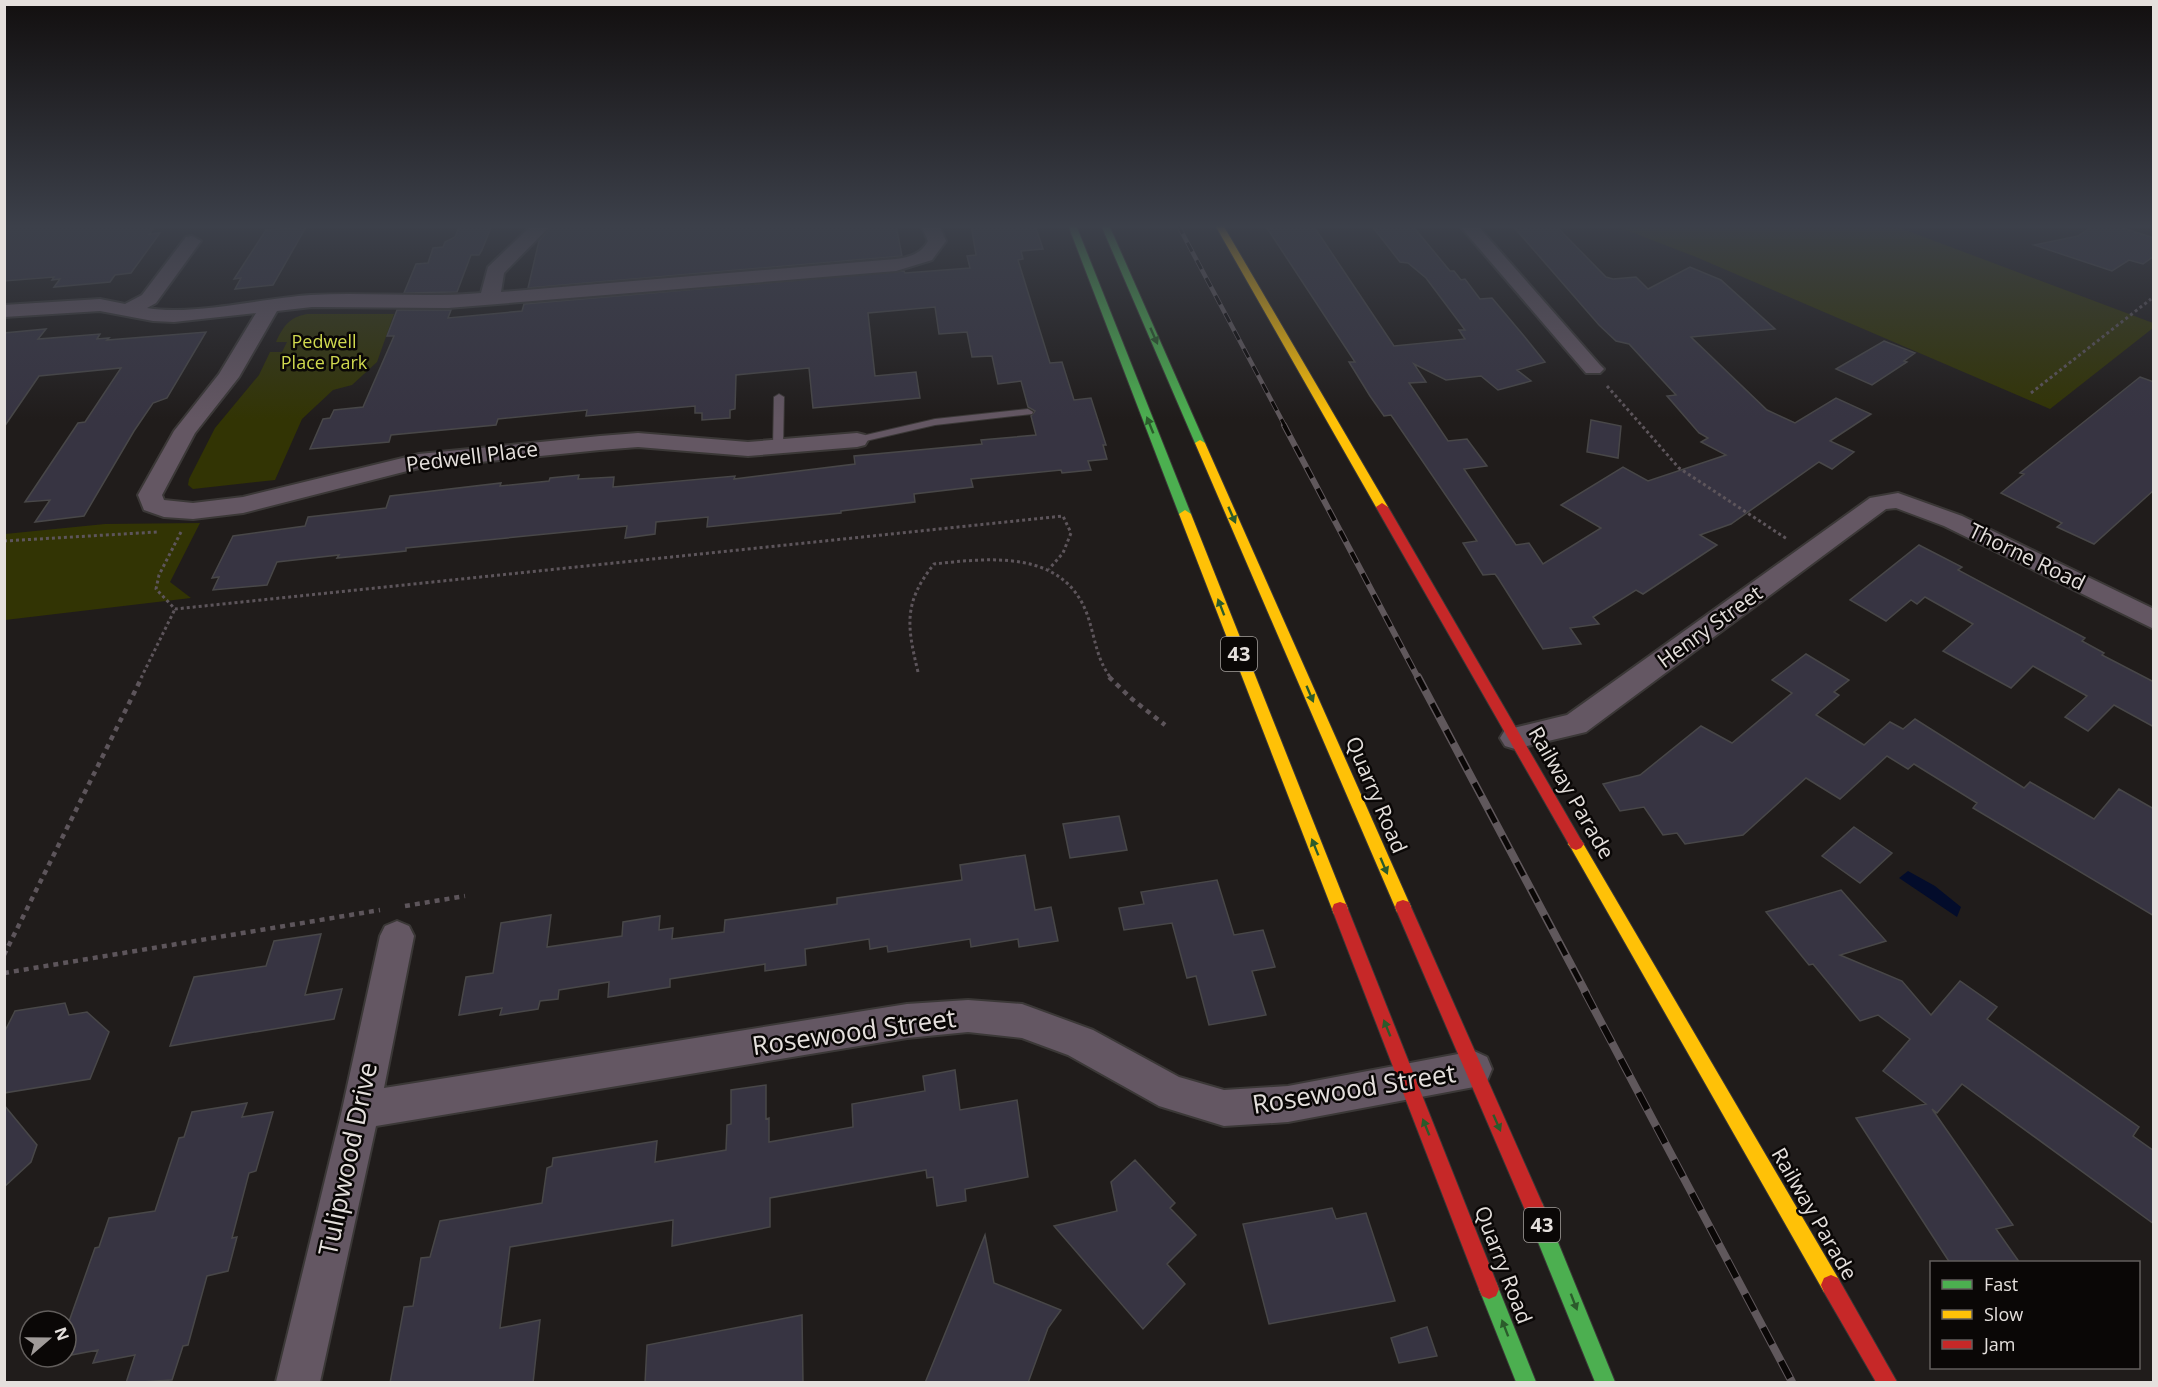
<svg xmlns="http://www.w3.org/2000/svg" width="2158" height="1387" font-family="'Open Sans',sans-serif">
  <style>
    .green { fill: #323404 }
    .water { fill: #030c2b }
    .building { fill: #373442; stroke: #484748; stroke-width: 1.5 }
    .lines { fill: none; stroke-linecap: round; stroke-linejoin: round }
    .lane-casing { stroke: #3b3837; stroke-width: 2 }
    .street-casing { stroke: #3b3837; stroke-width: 4 }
    .fast-casing { stroke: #3b3837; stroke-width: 2 }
    .slow-casing { stroke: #3b3837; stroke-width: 2 }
    .jam-casing { stroke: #3b3837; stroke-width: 2 }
    .path-far1 { stroke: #5d555b; stroke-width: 3; stroke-dasharray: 3 3; stroke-linecap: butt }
    .path { stroke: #5d555b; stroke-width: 4.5; stroke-dasharray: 5 5; stroke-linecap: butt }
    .lane { fill: #645763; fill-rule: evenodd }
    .street { fill: #645763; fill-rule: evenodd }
    .fast { fill: #4caf50; fill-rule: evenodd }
    .slow { fill: #ffc107; fill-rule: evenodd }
    .jam { fill: #c62828; fill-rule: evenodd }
    .rail-far3-casing { stroke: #60585c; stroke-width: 4.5 }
    .rail-far2-casing { stroke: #60585c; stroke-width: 6 }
    .rail-far1-casing { stroke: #60585c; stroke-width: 8 }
    .rail-casing { stroke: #60585c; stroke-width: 8 }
    .rail-far3 { stroke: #0a0706; stroke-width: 3; stroke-dasharray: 10; stroke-linecap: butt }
    .rail-far2 { stroke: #0a0706; stroke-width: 4; stroke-dasharray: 12; stroke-linecap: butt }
    .rail-far1 { stroke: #0a0706; stroke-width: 5; stroke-dasharray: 15; stroke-linecap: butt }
    .rail { stroke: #0a0706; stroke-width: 6; stroke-dasharray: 19; stroke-linecap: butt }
    .oneway { fill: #2b5b2b }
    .labels { text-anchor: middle; stroke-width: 5; stroke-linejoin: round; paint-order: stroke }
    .far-park-label { font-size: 18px; fill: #d0d94f; stroke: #0a0706 }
    .shield { fill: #0a0706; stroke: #a39f9c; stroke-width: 1.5 }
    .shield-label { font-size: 20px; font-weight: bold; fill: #e5e0dd }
    .street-label { font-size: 21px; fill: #e5e0dd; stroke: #0a0706 }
    .near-street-label { font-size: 26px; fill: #e5e0dd; stroke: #0a0706 }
  </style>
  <rect width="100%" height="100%" fill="#201c1b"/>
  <path class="green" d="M1613,225H1892L2153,323V328L2050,409L1696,257Z
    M307,314H394L377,362L352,385L333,390L302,419L275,480L193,489L188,485L189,479L215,428L259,375L270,352H282L287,342H276C283,327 289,317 307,314Z
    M200,523L170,582L191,598L5,620V534L105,524Z"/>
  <path class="water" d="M1908,871L1935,886L1961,907L1957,917L1899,878Z"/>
  <path class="building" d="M4,225H156L149,234L160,233L131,273L115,275L110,282L54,287L60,279L52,280L54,277L4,281Z
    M460,225H492L482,250L479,255H471L457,292L404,293L416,264L428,263L433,248L443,247L445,242L455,237Z
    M553,225H896L902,256L528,288L539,241Z
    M971,225H1035L1043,249L1021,251L1023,259L1018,260L1050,363L1062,362L1074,400L1091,398L1106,445H1103L1107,459L1088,461L1091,470L1062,473L1061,470L971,479L973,487L914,494L915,502L841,511V513L707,527L708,517L656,522L655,534L625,538L627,526L406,548V551L337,558L339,555L277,562L267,585L213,590L219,577L212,578L233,536L305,526L308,517L386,508L390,496L501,483L500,486L549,481L550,478L579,475L578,479L614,477L613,487L735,476L734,479L855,464L854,456L982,444L981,440L1036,435L1031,416L1035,411L1028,407L1021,381L998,384L992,356L972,357L967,332L939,334L935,307L868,313L875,376L916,372L920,398L813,408L809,368L736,375L735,409L730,410V418L702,420V413H695V406L586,416L587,410L498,419L496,425L391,435L389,442L310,449L323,419L330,418L334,410L363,407L394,336H387L397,310H451L448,318L522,311L524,304L904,271L905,273L970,268L967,256L976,255Z
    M1265,225H1313L1394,346L1465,339L1459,330H1465L1426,278L1408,263L1400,262L1371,225H1412L1450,271H1454L1461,280L1465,279L1480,299L1492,298L1524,336L1545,362L1517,370L1531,381L1498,390L1481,376L1446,380L1414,364L1426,382L1409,383L1448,441L1467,439L1487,466L1464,469L1516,545L1529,543L1543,564L1601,528L1561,505L1623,467L1648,481L1726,455L1701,442L1708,438L1699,433L1667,396L1676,395L1629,344L1616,341L1599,325L1512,225H1555L1606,277L1613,279L1636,277L1648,289L1690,267L1721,280L1775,329L1691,337L1767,410L1795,423L1836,398L1871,414L1830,441L1854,452L1832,469L1819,462L1731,524L1700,535L1717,545L1643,594L1636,590L1593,617L1599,624L1570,628L1581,644L1543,649L1498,578L1495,574L1483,575L1463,543L1477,541L1391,415L1384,416L1370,396L1349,362H1355Z
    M2094,225H2114L2154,238V256L2143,264L2129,260L2112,271L2034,245L2078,236Z
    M306,227L273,285L235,289L241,278L234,279L266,230Z
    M46,329L38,339L100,334L97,339L109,338L107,340L206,332L167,398L153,403L134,431L84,516L35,522L50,500L25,502L78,423L85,422L121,368L39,376L4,427V333Z
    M1884,341L1915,353L1904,361L1907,362L1872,385L1836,369Z
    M2140,377L2154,382V490L2094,544L2057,527L2062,523L2001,493L2024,474L2020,473Z
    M1591,420L1621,426L1618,458L1587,452Z
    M1919,545L1962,567L1958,570L2085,638L2082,641L2104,653L2102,655L2154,682V727L2114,705L2088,731L2065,717L2087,696L2033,666L2011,688L1943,651L1973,624L1925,597L1917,604L1911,600L1886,621L1850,600Z
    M1806,654L1849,680L1834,692L1839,695L1816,715L1864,745L1890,722L1903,729L1915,719L2024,788L2030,782L2094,819L2119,789L2154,809V916L1973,808L1977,803L1914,764L1908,769L1887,756L1840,799L1806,778L1743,835L1685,844L1677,833L1663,835L1644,807L1620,811L1603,784L1640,775L1701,726L1732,743L1792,693L1772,680Z
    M1119,816L1127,850L1070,858L1063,824Z
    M1854,827L1892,853L1860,883L1822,856Z
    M1025,855L1035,910L1051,907L1058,941L1019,947L1018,939L971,947L970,939L888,952L887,946L870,949L869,939L805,949L806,965L765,971V964L670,979V987L608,997L609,982L559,990L558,999L540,1001L538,1009L500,1015L502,1008L459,1015L466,977L493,973L501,923L551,915L547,947L622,936L623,922L660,916L659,930L673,928L672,939L724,932L725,920L837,904V898L962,880L960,865Z
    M1217,880L1234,935L1263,930L1275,967L1252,971L1266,1015L1209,1025L1196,976L1187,978L1172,923L1124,930L1119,908L1144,904L1141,892Z
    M1841,890L1886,941L1840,955L1902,981L1931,1015L1960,981L1997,1007L1987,1019L2139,1127L2133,1136L2154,1151V1224L1962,1084L1937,1113L1932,1109L2013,1225L1996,1229L2020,1263H1950L1856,1118L1926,1104L1883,1071L1910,1039L1878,1015L1860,1021L1813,964L1809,965L1766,912Z
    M321,934L305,995L342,989L334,1019L170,1046L194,977L266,966L274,941Z
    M65,1003L69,1015L87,1012L109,1032L90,1079L4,1093V1033L15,1011Z
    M955,1070L960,1110L1017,1100L1028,1177L965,1189L966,1201L937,1206L933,1177L927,1178L926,1170L770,1198V1227L672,1246L673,1220L510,1247L500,1328L540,1320L533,1383H390L404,1307L413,1306L421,1258L430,1257L440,1221L542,1203L547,1168L552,1166L553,1158L657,1141L655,1162L726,1150L727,1125L731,1124V1090L766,1085V1119L769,1118V1142L853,1127L852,1104L925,1091L923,1076Z
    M247,1103L242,1117L273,1112L256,1171L249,1173L232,1238L237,1237L228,1271L207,1276L188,1345L183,1346L172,1380L126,1383L135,1355L93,1363L98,1350L66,1356V1330L95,1248L99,1247L109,1218L155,1211L179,1138L184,1137L192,1112Z
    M4,1105L37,1145L31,1162L4,1187Z
    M1135,1160L1175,1203L1170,1208L1196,1235L1167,1264L1185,1284L1143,1329L1054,1226L1117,1211L1111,1182Z
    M1332,1208L1336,1219L1366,1213L1395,1301L1269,1324L1243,1224Z
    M985,1235L994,1283L1061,1310L1048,1328L1028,1383H925Z
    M802,1315L803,1383H645L647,1345Z
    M1427,1327L1437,1356L1399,1363L1391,1338Z"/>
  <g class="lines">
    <g class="lane-casing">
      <path id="lane" d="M779,394L784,397L783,447L778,450L773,447L774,397Z
        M1028,409L1033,412L1032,414L935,425L857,443L852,440L853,438L935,419Z"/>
    </g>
    <g class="street-casing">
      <path id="street" d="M532,225H551L504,273L501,292L896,259C910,257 921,254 928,241L921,225H939L946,241L932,260L896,271L448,308L312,307L277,311L239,377L195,433L162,495L164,500L193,503L243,497L419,454L600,436L638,433L748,442L857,433L865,435L868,440L865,445L857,447L748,456L638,447L600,450L419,468L243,513L193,519L164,517L144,510L138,495L174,431L219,374L256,313L174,322L153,321L100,311L4,317V305L100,299L125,304L142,295L186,237L192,236L201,241L156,303L147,308C193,316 263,298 311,295C368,292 425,298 481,293L488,267Z
        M1459,225H1477L1600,365L1604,369L1600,373H1586Z
        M1898,493L1962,516L2154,609V629L1944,526L1896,508L1886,509L1586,732L1515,749L1505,746L1500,738L1505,730L1567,715L1870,498Z
        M397,921L409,926L414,936L384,1088L907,1004L968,1000L1022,1004L1093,1030L1179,1077L1224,1090L1288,1086L1474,1051L1487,1057L1492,1069L1487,1081L1474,1087L1288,1122L1224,1126L1159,1106L1068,1055L1022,1038L968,1032L907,1038L376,1126L320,1382H276L342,1110L380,936L385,926Z"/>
    </g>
    <g class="fast-casing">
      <path id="fast" d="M1068,225H1076L1191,514L1189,517L1185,518L1179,514Z
        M1101,225H1109L1205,443L1204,445L1200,446L1195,443Z
        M1535,1200L1542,1203L1615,1382H1595L1525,1210L1528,1203Z
        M1489,1279L1496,1282L1536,1382H1516L1479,1289L1482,1282Z"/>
    </g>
    <g class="slow-casing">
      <path id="slow" d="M1215,225H1223L1388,507L1386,510L1382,511L1376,507Z
        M1200,440L1205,443L1411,907L1409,912L1403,914L1397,912L1395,907L1195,443Z
        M1185,510L1191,514L1348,909L1346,914L1340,916L1334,914L1332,909L1179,514Z
        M1576,838L1581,840L1838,1278L1841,1285L1838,1292L1831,1295L1824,1292L1571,848L1568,844L1571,840Z"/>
    </g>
    <g class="jam-casing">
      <path id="jam" d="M1382,503L1388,507L1581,840L1584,844L1581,848L1576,850L1571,848L1376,507Z
        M1403,900L1409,902L1411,907L1542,1203L1545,1210L1542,1217L1535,1220L1528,1217L1395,907L1397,902Z
        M1340,902L1346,904L1348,909L1499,1289L1496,1296L1489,1299L1482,1296L1479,1289L1332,909L1334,904Z
        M1831,1275L1838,1278L1897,1382H1876L1824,1292L1821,1285L1824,1278Z"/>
    </g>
    <path class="path-far1" d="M1607,386L1679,468L1787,539
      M2031,393L2151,299
      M181,532L159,575L156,589L175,609L1063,516L1071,533L1063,553L1049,569
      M4,541L157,532
      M918,672C907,626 903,603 934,564C989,558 1063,549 1087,614C1095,636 1096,659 1111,678
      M141,678L175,609"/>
    <path class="path" d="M1109,677L1132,699L1165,725
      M405,906L465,896
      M4,955L142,677
      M4,973L380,910"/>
    <use href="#lane" class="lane"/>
    <use href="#street" class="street"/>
    <use href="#fast" class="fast"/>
    <use href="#slow" class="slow"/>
    <use href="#jam" class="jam"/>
    <g class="rail-far3-casing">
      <path id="rail-far3" d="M1178,225L1285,426"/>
    </g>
    <g class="rail-far2-casing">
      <path id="rail-far2" d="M1284,425L1418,678"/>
    </g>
    <g class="rail-far1-casing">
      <path id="rail-far1" d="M1418,677L1586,993"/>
    </g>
    <g class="rail-casing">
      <path id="rail" d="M1585,992L1792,1382"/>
    </g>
    <use href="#rail-far3" class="rail-far3"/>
    <use href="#rail-far2" class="rail-far2"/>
    <use href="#rail-far1" class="rail-far1"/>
    <use href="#rail" class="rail"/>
  </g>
  <defs><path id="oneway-solid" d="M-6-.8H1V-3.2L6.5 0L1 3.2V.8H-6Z" transform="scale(1.5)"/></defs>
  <g class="oneway">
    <use href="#oneway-solid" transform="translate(1154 336) rotate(66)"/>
    <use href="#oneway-solid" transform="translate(1150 425) rotate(-112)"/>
    <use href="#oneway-solid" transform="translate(1232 515) rotate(66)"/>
    <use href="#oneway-solid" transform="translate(1221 607) rotate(-111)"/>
    <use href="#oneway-solid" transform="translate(1310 694) rotate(67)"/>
    <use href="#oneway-solid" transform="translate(1315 847) rotate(-112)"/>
    <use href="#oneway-solid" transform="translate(1384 866) rotate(67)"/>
    <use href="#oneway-solid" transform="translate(1387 1028) rotate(-112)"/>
    <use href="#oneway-solid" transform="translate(1497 1123) rotate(66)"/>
    <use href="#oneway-solid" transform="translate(1426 1127) rotate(-112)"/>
    <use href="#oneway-solid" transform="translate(1574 1302) rotate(69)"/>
    <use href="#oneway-solid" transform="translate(1505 1328) rotate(-111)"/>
  </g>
  <linearGradient id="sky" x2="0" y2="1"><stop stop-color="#120f0f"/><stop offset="0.54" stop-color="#3c404a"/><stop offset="1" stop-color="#3c404a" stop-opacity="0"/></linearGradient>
  <rect width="2158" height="419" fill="url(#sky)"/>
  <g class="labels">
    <g class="far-park-label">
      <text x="324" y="348">Pedwell<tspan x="324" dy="21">Place Park</tspan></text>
    </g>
    <g class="shield">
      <rect x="1221" y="637" width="36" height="34" rx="4.5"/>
      <rect x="1524" y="1208" width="36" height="34" rx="4.5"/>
    </g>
    <g class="shield-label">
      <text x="1239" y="661">43</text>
      <text x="1542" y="1232">43</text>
    </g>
    <g class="street-label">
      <text transform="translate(472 457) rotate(-7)" y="7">Pedwell Place</text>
      <text transform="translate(2027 557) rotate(26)" y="7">Thorne Road</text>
      <text transform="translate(1710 627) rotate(-36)" y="7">Henry Street</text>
      <text transform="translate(1571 793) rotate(60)" y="7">Railway Parade</text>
      <text transform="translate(1376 795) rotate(67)" y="7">Quarry Road</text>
      <text transform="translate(1814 1214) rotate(60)" y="7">Railway Parade</text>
      <text transform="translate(1503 1265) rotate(69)" y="7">Quarry Road</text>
    </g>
    <g class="near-street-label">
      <text transform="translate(854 1032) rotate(-8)" y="9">Rosewood Street</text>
      <text transform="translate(1354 1089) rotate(-9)" y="9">Rosewood Street</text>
      <text transform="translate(348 1159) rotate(-78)" y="9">Tulipwood Drive</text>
    </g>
  </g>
  <rect width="2158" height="1387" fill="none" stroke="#e5e0dd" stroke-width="12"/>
  <rect x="1930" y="1261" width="210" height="108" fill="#0a0706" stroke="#625e5c" stroke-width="1.5"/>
  <rect x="1942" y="1280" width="30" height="9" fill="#4caf50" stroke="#625e5c" stroke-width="1.5"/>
  <text x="1984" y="1291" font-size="18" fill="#e5e0dd">Fast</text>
  <rect x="1942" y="1310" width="30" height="9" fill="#ffc107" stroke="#625e5c" stroke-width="1.5"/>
  <text x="1984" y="1321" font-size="18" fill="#e5e0dd">Slow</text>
  <rect x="1942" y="1340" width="30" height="9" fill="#c62828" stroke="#625e5c" stroke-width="1.5"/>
  <text x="1984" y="1351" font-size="18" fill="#e5e0dd">Jam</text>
  <g transform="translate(48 1339) rotate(70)"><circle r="28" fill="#0a0706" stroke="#625e5c" stroke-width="1.5"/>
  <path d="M0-4.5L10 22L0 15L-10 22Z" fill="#a09b99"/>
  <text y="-9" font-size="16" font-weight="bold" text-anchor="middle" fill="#e5e0dd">N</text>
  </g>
</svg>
